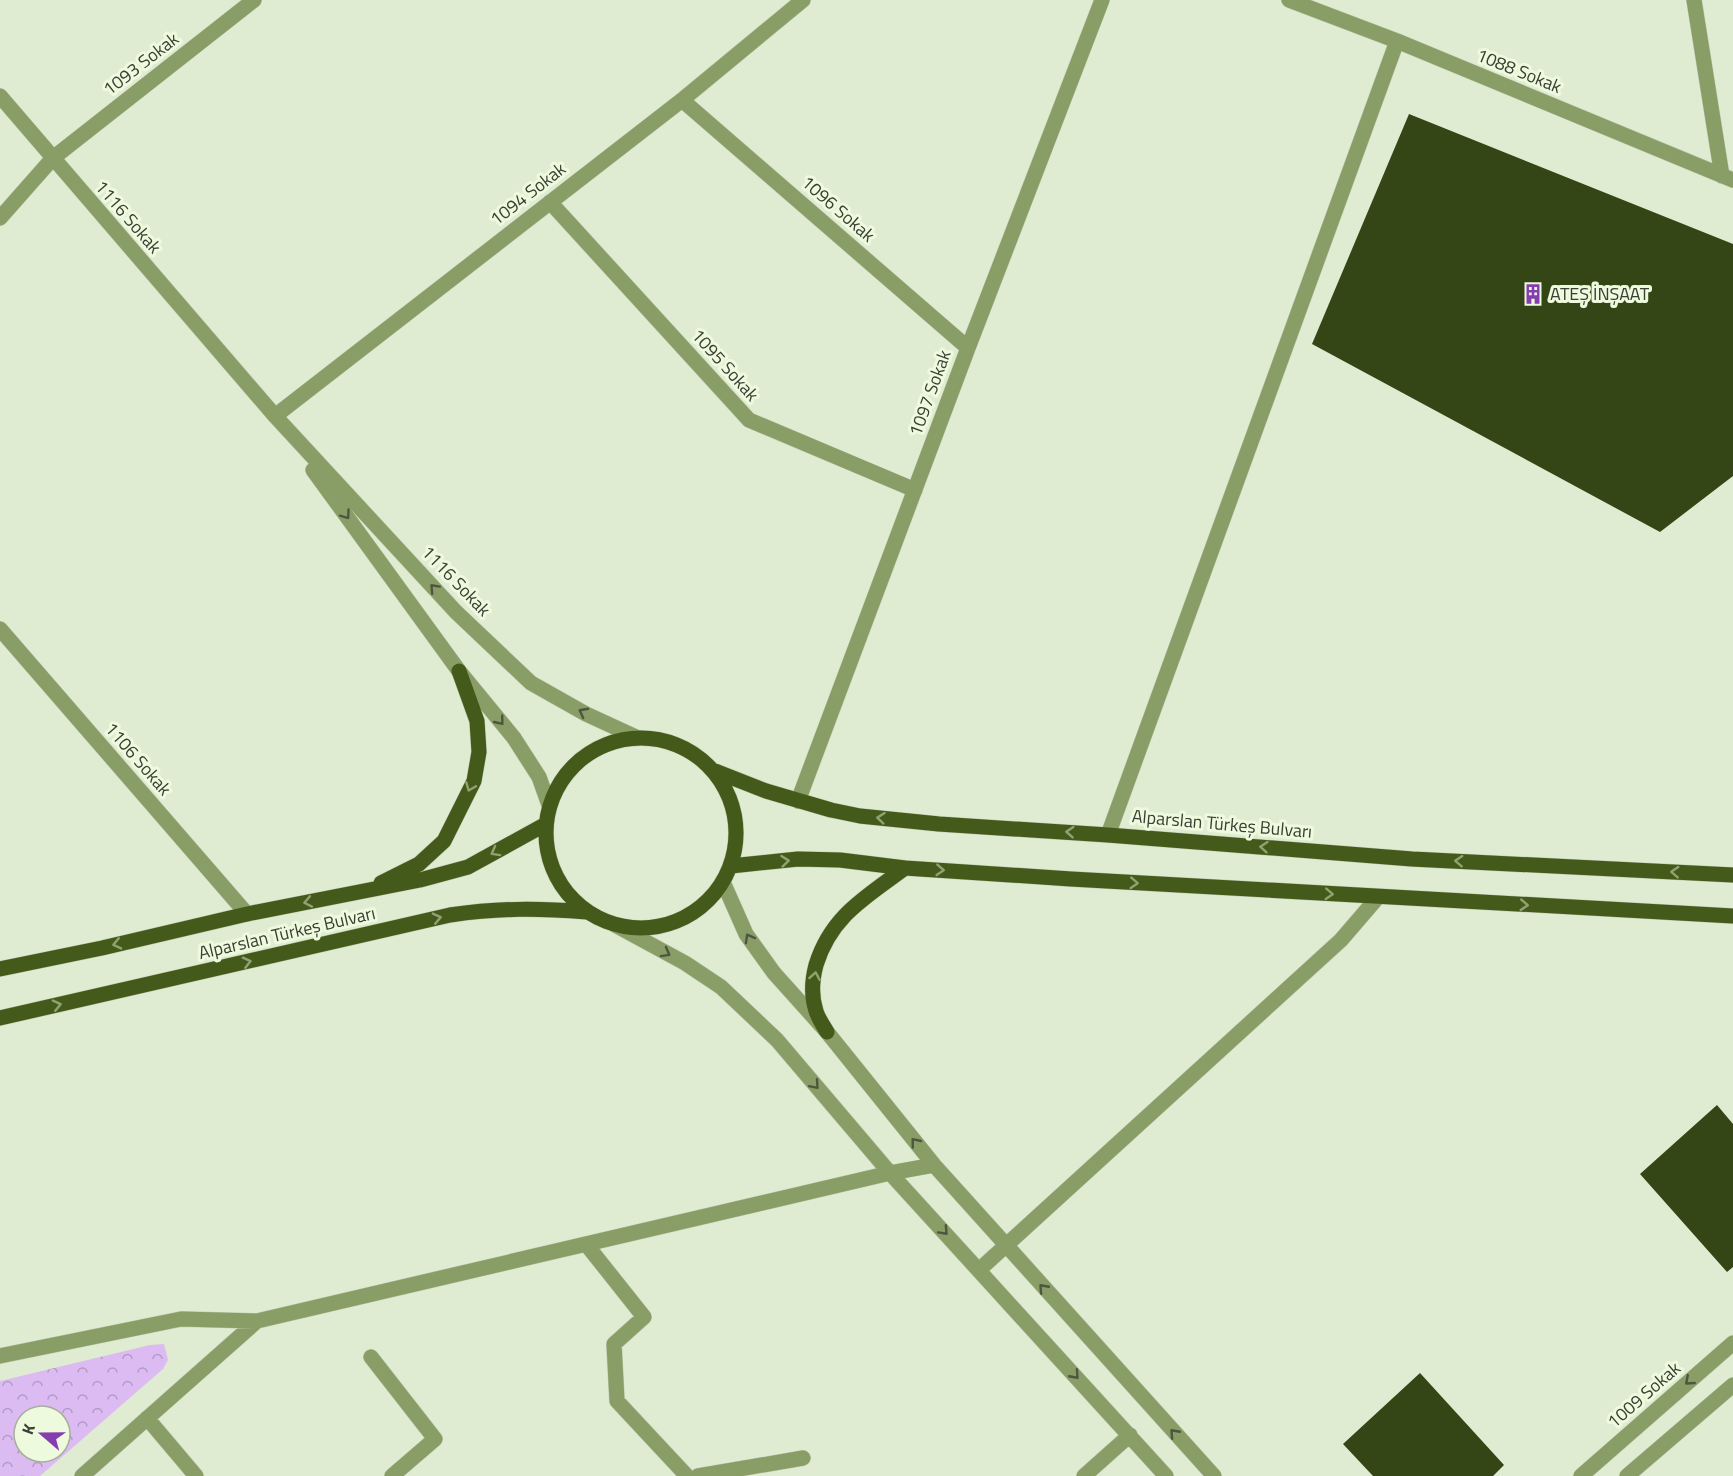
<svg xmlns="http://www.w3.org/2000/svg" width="1733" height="1476" font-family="'Titillium Web',sans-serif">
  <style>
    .park { fill: url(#park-crowns); fill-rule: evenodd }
    .building { fill: #344516 }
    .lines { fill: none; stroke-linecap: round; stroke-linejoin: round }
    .minor-casing { stroke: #bfc9b1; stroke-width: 16 }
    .major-casing { stroke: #bfc9b1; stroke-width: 16 }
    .minor { stroke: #889e66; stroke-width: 15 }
    .major { stroke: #445a1a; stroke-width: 15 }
    .oneway { stroke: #4e5640 }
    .oneway2 { stroke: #90a272 }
    .labels { text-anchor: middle; stroke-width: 6; stroke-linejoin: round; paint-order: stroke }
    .street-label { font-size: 18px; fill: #3a3e33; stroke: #eefade }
    .poi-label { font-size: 18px; fill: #3a3e33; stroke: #eefade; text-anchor: start }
  </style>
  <defs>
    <pattern id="park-crowns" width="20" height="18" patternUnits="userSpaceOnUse" patternTransform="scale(1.5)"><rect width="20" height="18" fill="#dcbbf3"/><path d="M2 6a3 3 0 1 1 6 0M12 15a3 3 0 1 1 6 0" fill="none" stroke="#b399c5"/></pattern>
  </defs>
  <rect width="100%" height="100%" fill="#e0ecd1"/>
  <path class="park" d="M164,1344L168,1360L163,1369L40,1476H0V1381L150,1345ZM24,1416H60V1452H24Z"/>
  <path class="building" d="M1409,114L1733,244V476L1660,532L1312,344Z
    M1717,1105L1733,1124V1267L1727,1272L1640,1174Z
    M1420,1373L1504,1465L1493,1476H1373L1343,1444Z"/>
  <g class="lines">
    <g class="minor-casing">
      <path id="minor" d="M1289,0L1397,41L1733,180
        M1694,0L1722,176
        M0,96L275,416L456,612L531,683L586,714L636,737
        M682,100L968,348
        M550,202L749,420L915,490
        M0,218L53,158L254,0
        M275,416L682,100L803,0
        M313,470L459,671L514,738L539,777L549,805
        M0,629L247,914
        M798,801L968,348L1102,0
        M1108,835L1397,41
        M723,882L746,934L774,973L827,1032L934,1165L1214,1476
        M615,925L685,963L721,987L777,1040L890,1173L1166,1476
        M586,1244L644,1317L614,1344L617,1401L687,1476
        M979,1270L1341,940L1378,897
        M0,1356L181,1319L257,1321L890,1173L934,1165
        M371,1357L435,1439L392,1476
        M147,1418L196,1476
        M82,1476L257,1321
        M698,1476L803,1458
        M1084,1476L1130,1435
        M1581,1476L1733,1343
        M1627,1476L1733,1385"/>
    </g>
    <g class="major-casing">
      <path id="major" d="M546 833a95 95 0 1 1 190 0a95 95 0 1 1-190 0Z
        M715,771L766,791L831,810L860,816L939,824L1108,835L1412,859L1733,875
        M731,866L798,859L840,860L905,868L1071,879L1733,916
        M381,883L419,864L444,841L474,781L479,752L477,721L459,671
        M0,969L102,948L247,914L420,880L468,867L546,824
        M0,1018L450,915C500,908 537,908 587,912
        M827,1032C823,1025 818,1018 816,1011C811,996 812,980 816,965C831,916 866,897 905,868"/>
    </g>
    <use href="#minor" class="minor"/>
    <use href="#major" class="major"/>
  </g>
  <defs><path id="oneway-chevron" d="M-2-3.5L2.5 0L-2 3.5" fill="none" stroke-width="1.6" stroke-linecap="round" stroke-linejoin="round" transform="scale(1.5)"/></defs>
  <g class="oneway">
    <use href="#oneway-chevron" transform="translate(346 515) rotate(54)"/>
    <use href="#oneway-chevron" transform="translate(434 588) rotate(-133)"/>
    <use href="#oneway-chevron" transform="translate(583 712) rotate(-152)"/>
    <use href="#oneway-chevron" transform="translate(500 721) rotate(51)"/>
    <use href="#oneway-chevron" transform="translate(749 938) rotate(-119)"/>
    <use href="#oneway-chevron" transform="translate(666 953) rotate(29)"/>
    <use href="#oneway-chevron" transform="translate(815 1085) rotate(49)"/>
    <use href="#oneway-chevron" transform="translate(915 1142) rotate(-129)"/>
    <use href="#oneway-chevron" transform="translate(944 1231) rotate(47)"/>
    <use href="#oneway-chevron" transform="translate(1043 1288) rotate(-132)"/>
    <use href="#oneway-chevron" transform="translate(1075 1375) rotate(48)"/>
    <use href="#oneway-chevron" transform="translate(1689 1381) rotate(139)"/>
    <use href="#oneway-chevron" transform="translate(1174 1433) rotate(-132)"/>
  </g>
  <g class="oneway2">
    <use href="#oneway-chevron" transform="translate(470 787) rotate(112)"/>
    <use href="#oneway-chevron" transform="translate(881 818) rotate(-174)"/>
    <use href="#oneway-chevron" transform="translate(1070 832) rotate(-176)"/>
    <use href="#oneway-chevron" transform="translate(1264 847) rotate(-175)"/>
    <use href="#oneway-chevron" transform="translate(495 852) rotate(151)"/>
    <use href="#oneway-chevron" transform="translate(785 861) rotate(-6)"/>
    <use href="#oneway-chevron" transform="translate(1459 861) rotate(-177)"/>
    <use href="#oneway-chevron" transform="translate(940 870) rotate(4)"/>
    <use href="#oneway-chevron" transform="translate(1675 872) rotate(-177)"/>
    <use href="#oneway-chevron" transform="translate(1134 883) rotate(3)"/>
    <use href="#oneway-chevron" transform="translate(1329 894) rotate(3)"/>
    <use href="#oneway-chevron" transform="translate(308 902) rotate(169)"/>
    <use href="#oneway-chevron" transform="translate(1524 905) rotate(3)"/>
    <use href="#oneway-chevron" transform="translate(437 918) rotate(-13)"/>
    <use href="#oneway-chevron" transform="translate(117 944) rotate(167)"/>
    <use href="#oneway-chevron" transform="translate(247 962) rotate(-14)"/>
    <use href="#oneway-chevron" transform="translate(815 976) rotate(-80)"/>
    <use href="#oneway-chevron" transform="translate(57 1005) rotate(-13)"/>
  </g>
  <defs>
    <g id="building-bare" transform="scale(1.62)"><path d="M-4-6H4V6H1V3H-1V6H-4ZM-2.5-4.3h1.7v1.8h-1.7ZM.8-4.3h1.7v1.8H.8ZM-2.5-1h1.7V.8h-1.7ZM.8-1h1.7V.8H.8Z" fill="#853daf" stroke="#eefade" stroke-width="2.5" paint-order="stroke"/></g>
  </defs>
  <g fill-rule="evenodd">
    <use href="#building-bare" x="1533" y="294"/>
  </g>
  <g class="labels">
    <g class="street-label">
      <text transform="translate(141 64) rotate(-38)" y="6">1093 Sokak</text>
      <text transform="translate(1519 71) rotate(22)" y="6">1088 Sokak</text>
      <text transform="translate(528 194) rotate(-38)" y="6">1094 Sokak</text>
      <text transform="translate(838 209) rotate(41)" y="6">1096 Sokak</text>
      <text transform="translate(128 217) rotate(49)" y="6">1116 Sokak</text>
      <text transform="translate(725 365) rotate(48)" y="6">1095 Sokak</text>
      <text transform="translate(930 393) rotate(-70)" y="6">1097 Sokak</text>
      <text transform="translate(456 581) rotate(46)" y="6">1116 Sokak</text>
      <text transform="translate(138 759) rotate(49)" y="6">1106 Sokak</text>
      <text transform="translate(1222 824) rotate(5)" y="6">Alparslan Türkeş Bulvarı</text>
      <text transform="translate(287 933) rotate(-13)" y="6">Alparslan Türkeş Bulvarı</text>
      <text transform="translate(1644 1395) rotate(-41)" y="6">1009 Sokak</text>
    </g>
    <g class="poi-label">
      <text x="1550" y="300">ATEŞ İNŞAAT</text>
    </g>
  </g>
  <g transform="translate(42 1434) rotate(290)"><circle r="28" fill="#eefade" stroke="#a6af9a" stroke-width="1.5"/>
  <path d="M0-4.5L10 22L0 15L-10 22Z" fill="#853daf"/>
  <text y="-9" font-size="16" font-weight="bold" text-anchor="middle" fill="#3a3e33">K</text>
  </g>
</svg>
